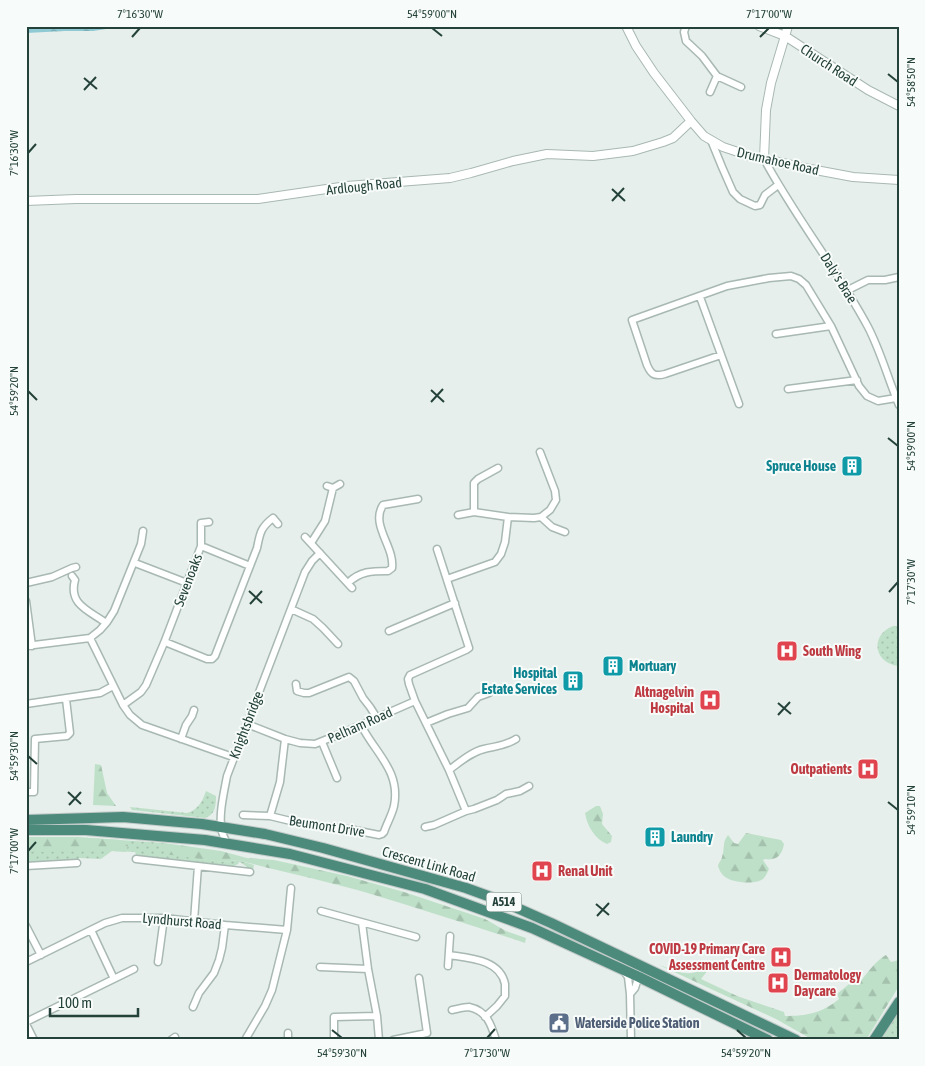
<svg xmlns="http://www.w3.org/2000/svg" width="925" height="1066" font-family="'Asap Condensed',sans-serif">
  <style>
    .grass { fill: url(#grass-dots) }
    .forest { fill: url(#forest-firs) }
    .water { fill: url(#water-ripples) }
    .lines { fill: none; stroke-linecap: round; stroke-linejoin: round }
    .minor-casing { stroke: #a8b8b2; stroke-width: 9 }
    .tertiary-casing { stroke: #a8b8b2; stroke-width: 10 }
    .trunk-casing { stroke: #c2cac8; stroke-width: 12 }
    .minor { stroke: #fff; stroke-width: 6 }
    .tertiary { stroke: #fff; stroke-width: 8 }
    .trunk { stroke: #4c8a7c; stroke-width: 10 }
    .ticks { fill: none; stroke: #24423a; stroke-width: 2 }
    .labels { text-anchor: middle; stroke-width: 4; stroke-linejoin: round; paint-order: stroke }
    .shield { fill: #f7fbf9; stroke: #637a73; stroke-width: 1 }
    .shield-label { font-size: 12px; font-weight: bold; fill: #24423a }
    .street-label { font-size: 14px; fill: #24423a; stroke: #f7fbf9 }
    .culture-label { font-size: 14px; font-weight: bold; fill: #0d838f; stroke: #f7fbf9; text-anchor: end }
    .health-label { font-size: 14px; font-weight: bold; fill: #be3a42; stroke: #f7fbf9; text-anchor: start }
    .service-label { font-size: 14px; font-weight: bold; fill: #4e5e75; stroke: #f7fbf9; text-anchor: start }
    .neatline { fill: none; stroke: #24423a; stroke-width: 2 }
    .ticks-label { font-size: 12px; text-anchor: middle; fill: #24423a }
  </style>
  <defs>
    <pattern id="grass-dots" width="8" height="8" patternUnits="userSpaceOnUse" patternTransform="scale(1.25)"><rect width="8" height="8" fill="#bfe0c8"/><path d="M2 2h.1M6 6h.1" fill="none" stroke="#a4c1ad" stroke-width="1.8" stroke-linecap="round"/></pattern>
    <pattern id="forest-firs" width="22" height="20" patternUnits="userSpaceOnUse" patternTransform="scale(1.25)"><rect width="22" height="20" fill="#bfe0c8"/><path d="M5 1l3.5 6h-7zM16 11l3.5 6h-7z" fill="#a4c1ad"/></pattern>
    <pattern id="water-ripples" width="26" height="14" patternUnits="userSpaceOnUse" patternTransform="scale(1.25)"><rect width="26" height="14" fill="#8ec9d4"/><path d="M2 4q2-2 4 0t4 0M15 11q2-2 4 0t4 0" fill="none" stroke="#74a5ad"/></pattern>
  </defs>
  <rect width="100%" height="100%" fill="#e6efeb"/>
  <path class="grass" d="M893,626H899V666C873,663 870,635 893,626Z
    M206,791L216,796C216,806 215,815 205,818L132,810L130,807L187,813C198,810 202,802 206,791Z
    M26,837H75L164,843V853L223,862L238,860L254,865L253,870C246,868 245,864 239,862L238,864L232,867L154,859L136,855L135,852L112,851L101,859L79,858L78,860L26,864Z
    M899,1011V1040H880Z"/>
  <path class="forest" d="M95,764L101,765L107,793L116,806L93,805Z
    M596,806H600L603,814L602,824L612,836L611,842L607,844C595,839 587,826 585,813Z
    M746,833L781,840L784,844C782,855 777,861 765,859L763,860L769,869C767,873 766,876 763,879C755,885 731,883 724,876C721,874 719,869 718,866C718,864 722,859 722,857C725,849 722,842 728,835L734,843L738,844Z
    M26,837H75L121,840L128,845L126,852L112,851L33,852L26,848Z
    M164,843L221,851L247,858L274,860L347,876L404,892L485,919L506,931L526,938L525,943C474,926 423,910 371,894C327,881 282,872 238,860L223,862L164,854Z
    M886,955L891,962L899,960V986L866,1040H813L776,1019L659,965C675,970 688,979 704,968L708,970L701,979L737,996L784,1012L785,1016C807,1016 822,1013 839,999L837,994L854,980L858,984C866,975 876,960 886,955Z"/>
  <path class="water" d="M26,26H126L93,31H65L26,33Z"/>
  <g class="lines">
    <g class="minor-casing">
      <path id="minor" d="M686,26L684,32L686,41L702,56L717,76L741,87
        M710,92L717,76
        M711,140L722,167L733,192L740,199L755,206L760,205L765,195L778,185
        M764,159C795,217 837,269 868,327C881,352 888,379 899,405
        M846,291L868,280H885L899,277
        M700,297L739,404
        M776,334L831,326
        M721,355L665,374C654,377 651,374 647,365L632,320L727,286L769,278L791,276L799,279L806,285L831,326L859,386L867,396L878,401L896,398
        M788,389L857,380
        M327,486L333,488L340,484
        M474,512V483L478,479L498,468
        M458,515L474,512L508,517L534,518L541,517L550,510L556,500L555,491L540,452
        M541,517L552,527L565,532
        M305,537L352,588
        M311,543L325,521L333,488
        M201,546L250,566
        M437,549L469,648L466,650L410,675L408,679L409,684L415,701L449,770L466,811
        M135,563L187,583
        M72,576L75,580C68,605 90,611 106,623
        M447,579L495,562L501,554L505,542L508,517
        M26,583L52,577L72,568L76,567
        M348,583C360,571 372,571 388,571L392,568C395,547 370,525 383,505L418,499
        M26,601L32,646
        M291,609L313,619L323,628L338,644
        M389,631L455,603
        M90,638L123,705L130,715L142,725L233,757
        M165,642L207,659H212L215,656L257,548C260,534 260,528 273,518L278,524
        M26,646L90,638L100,630L107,622L114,611L141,544L143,531
        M296,684L297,691L304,693H309L349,677L354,681L363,698L370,707L377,718
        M26,704L100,693L113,686
        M123,705L141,692L146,685L164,643L201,546V523L209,522
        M426,723L448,714L468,708L478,697L489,693
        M247,724L285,739L300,743L315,744L340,734L415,701
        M181,739L186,725L192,716L194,710
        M322,742L337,778
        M449,770C460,762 471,752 484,749C496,746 505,746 516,739
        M26,792H34L35,739L67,736L70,733L66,699
        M243,815L270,816L303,824L354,830L379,835L382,834L384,832C387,823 392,815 394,806C401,771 375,753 361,725
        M270,816L280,782L285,739
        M425,827L434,825L466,811L474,809L497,800L506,794L520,791L529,786
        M227,844C226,840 223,836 222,832C218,817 224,792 227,776L305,572L312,561L320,553
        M136,859L250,872
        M26,866L77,863
        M321,911L416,937
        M194,921L198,866
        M362,923L368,969L377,1016L379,1040
        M26,926L41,955
        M91,930L114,979
        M449,955C468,958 500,959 505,984C505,988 505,992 505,996L497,1006L485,1017
        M26,962L105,923L122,918H164L225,925L287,930
        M158,962L164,918
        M448,966L450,936
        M320,967L368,969
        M623,970L628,977L630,994L631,1040
        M630,994L635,988L639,975
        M193,1007L199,993L214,973L219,960L222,948L225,925
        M452,1010C457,1009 464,1007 469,1007C487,1011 491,1024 496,1040
        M26,1022L134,969
        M26,1024L34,1040
        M171,1040L175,1037
        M245,1040L265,1006L272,990L287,930L291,888
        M288,1040V1033
        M334,1040V1017L377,1016
        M393,1040L427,1033L419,978"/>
    </g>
    <g class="tertiary-casing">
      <path id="tertiary" d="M626,26L636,46L654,73L691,121L704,136L723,147L747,155L805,168L853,177L899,180
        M759,26L785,36L868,90L899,106
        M764,159L766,110L771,83L788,26
        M26,201L76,199H258L347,186L450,178L471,173L513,161L547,154L593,156L633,151L663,142L673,138L691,121"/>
    </g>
    <g class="trunk-casing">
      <path id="trunk" d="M26,820L123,817L202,824L265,834L323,848L466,888L499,900L551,923L796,1040
        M26,830H86L205,840L290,854L425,889L532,928L639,977L768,1040
        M874,1040L899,1002"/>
    </g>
    <use href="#minor" class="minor"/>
    <use href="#tertiary" class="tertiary"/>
    <use href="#trunk" class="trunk"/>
  </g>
  <path class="ticks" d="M432,28L442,36M132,37L140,28M760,37L769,28M888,74L898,82M84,78L97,89M84,90L96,77M28,153L36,144M612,189L625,201M612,201L624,188M431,390L444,402M28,391L37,400M431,402L443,389M888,438L898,446M249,591L262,603M889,592L898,582M250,604L262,591M778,703L791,714M778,715L790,702M28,756L37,764M68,792L81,804M888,802L898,810M69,805L81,792M28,851L36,842M596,904L609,915M597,916L609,903M332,1030L342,1038M737,1030L746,1038M487,1038L495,1029"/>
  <defs>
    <g id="building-square" transform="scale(1.125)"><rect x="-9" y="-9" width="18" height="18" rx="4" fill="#0f9aa8" stroke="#f7fbf9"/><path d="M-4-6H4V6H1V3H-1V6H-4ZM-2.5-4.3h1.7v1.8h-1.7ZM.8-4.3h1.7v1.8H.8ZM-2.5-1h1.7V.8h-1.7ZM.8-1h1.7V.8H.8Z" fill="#fff"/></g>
    <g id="hospital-square" transform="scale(1.125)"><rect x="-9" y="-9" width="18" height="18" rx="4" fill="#e0444e" stroke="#f7fbf9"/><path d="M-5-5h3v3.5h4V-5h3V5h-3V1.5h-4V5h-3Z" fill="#fff"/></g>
    <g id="civic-square" transform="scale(1.125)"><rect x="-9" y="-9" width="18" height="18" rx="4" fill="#5c6f8a" stroke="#f7fbf9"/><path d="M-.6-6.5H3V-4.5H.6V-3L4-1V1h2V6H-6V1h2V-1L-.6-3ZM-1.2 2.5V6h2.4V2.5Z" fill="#fff"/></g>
  </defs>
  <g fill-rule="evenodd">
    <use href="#building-square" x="852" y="466"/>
    <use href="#hospital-square" x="787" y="651"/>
    <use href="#building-square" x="613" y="666"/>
    <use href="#building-square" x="573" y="681"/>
    <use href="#hospital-square" x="710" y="700"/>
    <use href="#hospital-square" x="868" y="769"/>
    <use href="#building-square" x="655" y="837"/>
    <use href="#hospital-square" x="542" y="871"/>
    <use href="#hospital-square" x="781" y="957"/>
    <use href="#hospital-square" x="778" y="983"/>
    <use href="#civic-square" x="559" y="1023"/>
  </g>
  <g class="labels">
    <rect class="shield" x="486.5" y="892.5" width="35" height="19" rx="4"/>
    <g class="shield-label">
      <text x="504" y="906">A514</text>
    </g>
    <g class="street-label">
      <text transform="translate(829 65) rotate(33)" y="5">Church Road</text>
      <text transform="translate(778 161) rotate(13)" y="5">Drumahoe Road</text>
      <text transform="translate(364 186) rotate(-6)" y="5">Ardlough Road</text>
      <text transform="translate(839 278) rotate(58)" y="5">Daly's Brae</text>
      <text transform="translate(188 580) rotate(-69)" y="5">Sevenoaks</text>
      <text transform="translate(246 725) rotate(-69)" y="5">Knightsbridge</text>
      <text transform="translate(360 725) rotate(-24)" y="5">Pelham Road</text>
      <text transform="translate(327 826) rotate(9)" y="5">Beumont Drive</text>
      <text transform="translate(429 864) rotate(16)" y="5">Crescent Link Road</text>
      <text transform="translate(182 921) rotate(5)" y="5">Lyndhurst Road</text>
    </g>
    <g class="culture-label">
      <text x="836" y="471">Spruce House</text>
      <text x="629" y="671" text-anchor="start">Mortuary</text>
      <text x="557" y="678">Hospital<tspan x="557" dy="16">Estate Services</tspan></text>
      <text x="671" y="842" text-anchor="start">Laundry</text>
    </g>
    <g class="health-label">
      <text x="803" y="656">South Wing</text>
      <text x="694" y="697" text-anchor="end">Altnagelvin<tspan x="694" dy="16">Hospital</tspan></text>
      <text x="852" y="774" text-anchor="end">Outpatients</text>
      <text x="558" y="876">Renal Unit</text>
      <text x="765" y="954" text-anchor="end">COVID-19 Primary Care<tspan x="765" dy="16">Assessment Centre</tspan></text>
      <text x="794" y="980">Dermatology<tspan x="794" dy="16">Daycare</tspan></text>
    </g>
    <g class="service-label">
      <text x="575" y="1028">Waterside Police Station</text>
    </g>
  </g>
  <rect width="925" height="1066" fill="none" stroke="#f7fbf9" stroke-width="55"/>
  <path d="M50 1008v8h88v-8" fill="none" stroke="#24423a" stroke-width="2.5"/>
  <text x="58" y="1008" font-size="15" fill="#24423a" stroke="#f7fbf9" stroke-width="4" paint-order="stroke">100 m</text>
  <rect x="28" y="28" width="870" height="1010" class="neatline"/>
  <g class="ticks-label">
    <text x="140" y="18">7°16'30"W</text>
    <text x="432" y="18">54°59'00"N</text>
    <text x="769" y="18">7°17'00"W</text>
    <text transform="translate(911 82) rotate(-90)" y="4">54°58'50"N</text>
    <text transform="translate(14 153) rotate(-90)" y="4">7°16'30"W</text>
    <text transform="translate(14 391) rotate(-90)" y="4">54°59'20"N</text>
    <text transform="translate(911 446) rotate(-90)" y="4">54°59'00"N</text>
    <text transform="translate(911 582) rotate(-90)" y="4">7°17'30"W</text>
    <text transform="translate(14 756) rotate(-90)" y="4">54°59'30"N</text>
    <text transform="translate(911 810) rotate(-90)" y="4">54°59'10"N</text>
    <text transform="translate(14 851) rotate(-90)" y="4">7°17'00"W</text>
    <text x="342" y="1057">54°59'30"N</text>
    <text x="487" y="1057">7°17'30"W</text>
    <text x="746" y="1057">54°59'20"N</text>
  </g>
</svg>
